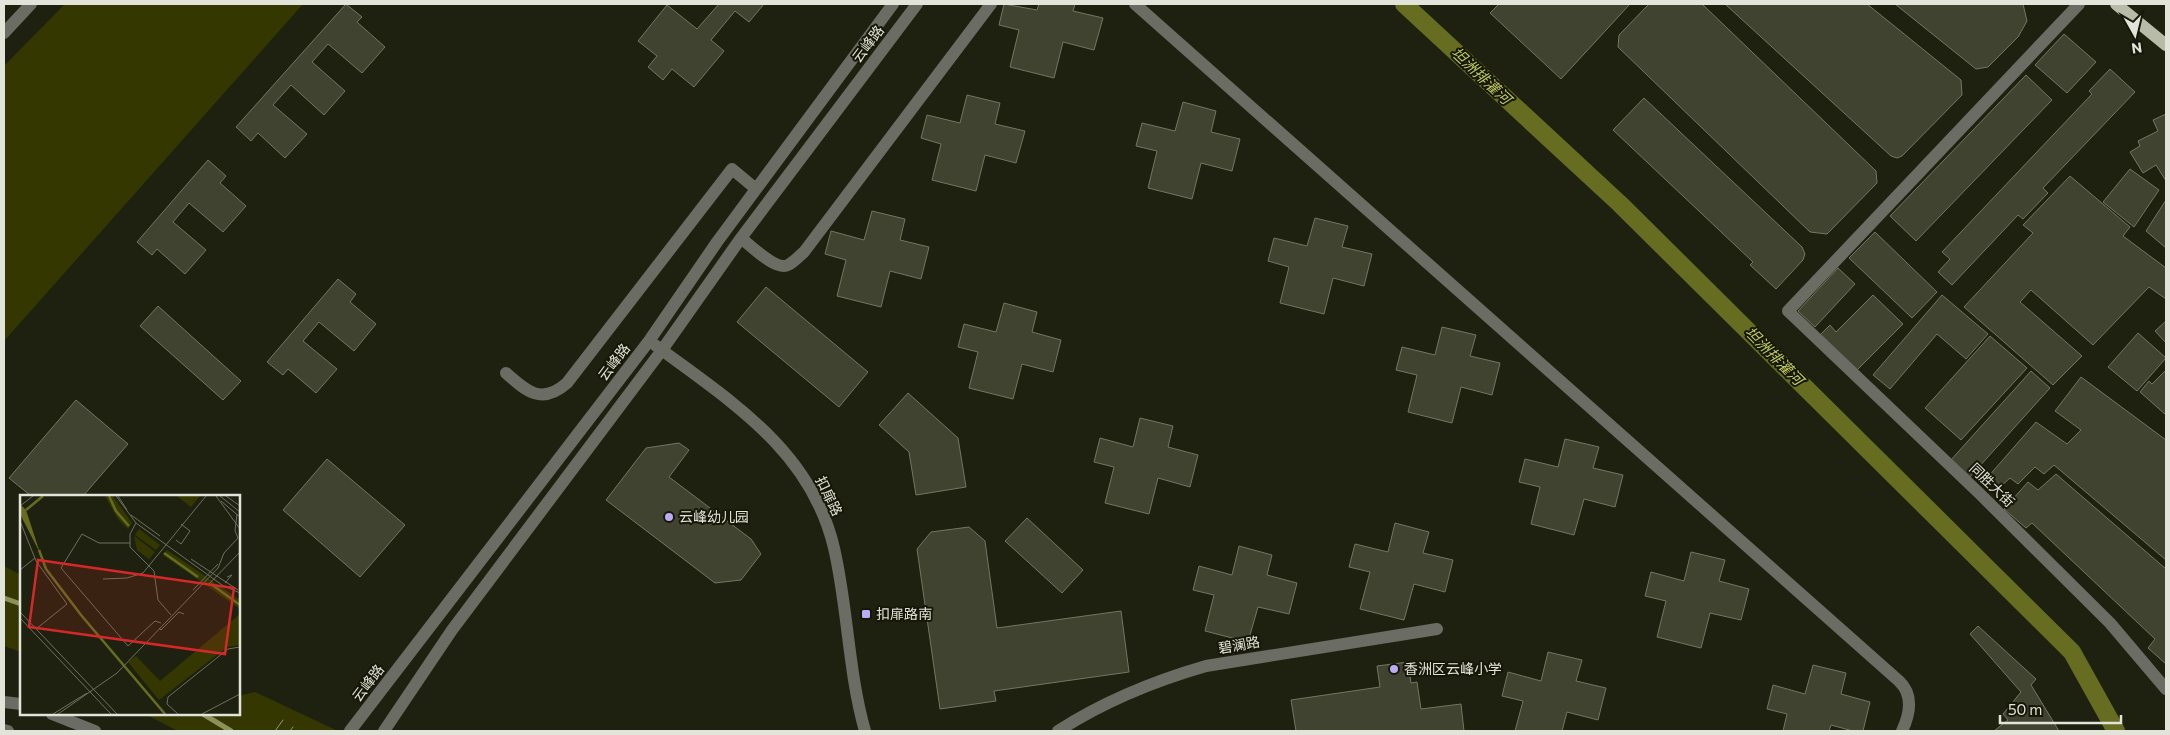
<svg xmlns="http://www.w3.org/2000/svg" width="2170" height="735" font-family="Commissioner,'Noto Sans SC',sans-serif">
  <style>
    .green { fill: #343800 }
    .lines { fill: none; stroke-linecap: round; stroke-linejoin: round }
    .stream { stroke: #8b9158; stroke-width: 5 }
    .canal { stroke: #666d20; stroke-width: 18 }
    .building { fill: #414331; stroke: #737662 }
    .minor { stroke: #6b6c63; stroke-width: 12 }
    .major { stroke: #b8bba8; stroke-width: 12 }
    .tram { stroke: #929487; stroke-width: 1 }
    .poi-dot { fill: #bbaaf6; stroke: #161707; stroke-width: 2 }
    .labels { text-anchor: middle; stroke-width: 4; stroke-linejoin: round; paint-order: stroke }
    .street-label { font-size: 14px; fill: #e2e4d9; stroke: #161707 }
    .poi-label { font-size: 14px; fill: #e2e4d9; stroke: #161707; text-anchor: start }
    .water-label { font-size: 15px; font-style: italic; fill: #c1cc64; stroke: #161707 }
    .inset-river { fill: none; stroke: #666d20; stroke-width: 2.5 }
    .inset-road { fill: none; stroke: #6d6f60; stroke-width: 1 }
    .view { fill: #d62828; fill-opacity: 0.15; stroke: #d62828; stroke-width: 2.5 }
    .inset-edge { fill: none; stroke: #e2e4d9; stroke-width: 2.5 }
  </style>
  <rect width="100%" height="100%" fill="#1f2110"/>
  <path class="green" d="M65,4H303L4,341V66Z
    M4,566L21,575V652L4,646Z
    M255,692L338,731H178L145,714H239V696Z"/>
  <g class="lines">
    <path class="stream" d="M4,598L21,604
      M203,714L231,731"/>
    <path class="canal" d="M1404,4L1620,204L2072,652L2116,731"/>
  </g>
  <path class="building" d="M346,4L362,17L357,22L385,47L362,73L328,44L312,62L345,91L324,115L291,85L273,105L307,134L285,158L258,133L251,141L236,127Z
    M719,4H764L749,22L735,11L711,40L724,51L694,87L672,69L663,80L648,67L657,56L638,41L667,5L697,29Z
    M1004,4L1037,10L1039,4H1075L1073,11L1103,18L1094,50L1063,42L1054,78L1010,67L1019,30L999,25Z
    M1499,4H1630L1561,79L1490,13Z
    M1649,4H1702L1876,171L1877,183L1827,234L1810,232L1618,47L1619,35Z
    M1725,4H1867L1961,80L1962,95L1902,156L1897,158L1891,156Z
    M1895,4H2023L2027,21L2018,37L1988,67L1976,69Z
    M2064,34L2096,62L2067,93L2035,65Z
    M2110,69L2135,92L2043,188L2048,193L2023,219L2018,215L1952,285L1938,272L1950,259L1942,252L2092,94L2089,91Z
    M2026,75L2052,100L1916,241L1890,216Z
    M967,95L1000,103L995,124L1025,131L1016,163L985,155L976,191L932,180L941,144L921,138L927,115L960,123Z
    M1644,98L1802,247L1805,254L1803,260L1776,289L1750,265L1753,262L1613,130Z
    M1183,102L1216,111L1211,132L1240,139L1232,171L1201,163L1192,199L1148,188L1157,151L1136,146L1142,123L1175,131Z
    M2166,114V181L2156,165L2143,173L2130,152L2140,146L2138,141L2158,131L2153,120Z
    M208,160L226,176L220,183L246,206L223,232L189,203L173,222L206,250L185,274L157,249L152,255L137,242Z
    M2130,169L2159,190L2134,227L2103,202Z
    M2070,176L2130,227L2123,236L2166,268V299L2149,287L2093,345L2031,290L2020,302L2082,356L2053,385L1964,307L2033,233L2023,225Z
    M2166,200V248L2146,231Z
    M872,211L905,219L900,240L929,247L921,279L890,271L881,307L837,296L846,260L825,254L831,231L864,240Z
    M1315,218L1348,226L1342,247L1372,254L1364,286L1333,278L1324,314L1280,303L1289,267L1268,261L1274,238L1307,246Z
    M1875,232L1937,292L1912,318L1849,258Z
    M1838,268L1855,284L1815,327L1798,311Z
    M338,279L356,294L350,302L376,324L354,351L319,322L303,341L337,369L316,393L288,369L283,375L267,362Z
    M766,287L868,372L839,407L737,322Z
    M1873,295L1903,324L1855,372L1819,336L1830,325L1836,332Z
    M1942,295L1988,334L1966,359L1937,334L1890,389L1873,375Z
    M1004,303L1037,312L1032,332L1061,340L1053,372L1022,364L1013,399L969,388L978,352L958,347L964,324L996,332Z
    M158,306L241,381L223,400L140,326Z
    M2166,321V343L2155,331Z
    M1442,327L1476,335L1470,356L1500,363L1492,395L1461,387L1452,423L1408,412L1417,375L1396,370L1402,347L1435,355Z
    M2138,333L2166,358L2137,391L2108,367Z
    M1990,336L2027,368L1961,440L1925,408Z
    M2166,370V415L2140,392L2149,381L2152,384Z
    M2031,371L2050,388L1969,478L1950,461Z
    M2081,377L2166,440V560L2054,465L2044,474L2035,467L2018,484L2010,478L1999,488L1987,478L2036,422L2067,444L2081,430L2055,411Z
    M908,393L958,438L966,487L916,495L909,452L879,425Z
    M76,400L128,444L83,496H31L9,478Z
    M1140,418L1173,426L1168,447L1198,455L1190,487L1158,478L1149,514L1105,503L1114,467L1094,462L1100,438L1133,447Z
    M1565,439L1599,447L1593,468L1623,475L1615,507L1584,499L1574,535L1531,524L1540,487L1519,482L1525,459L1558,467Z
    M679,443L689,450L669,477L751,539L761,554L741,580L715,583L606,500L646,448Z
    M327,459L405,525L360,577L283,510Z
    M2056,474L2166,569V664L2148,648L2155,639L2032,523L2026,528L2004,509L2028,482L2038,490Z
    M1027,518L1083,570L1062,593L1005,541Z
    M1395,523L1429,532L1423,553L1453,560L1445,592L1414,584L1404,620L1360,609L1370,572L1349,567L1355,544L1388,552Z
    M969,527L985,541L997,628L1121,611L1129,672L994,691L996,701L940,709L917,549L931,532Z
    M1239,546L1272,555L1267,575L1297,583L1289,614L1258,607L1248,642L1205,631L1214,595L1193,590L1199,566L1232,575Z
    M1691,552L1725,560L1719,581L1749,589L1741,620L1710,613L1701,648L1657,637L1666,601L1645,596L1651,572L1684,581Z
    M1978,626L2036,679L2031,685L2059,731H1994L2008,720L2003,714L2021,692L1970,634Z
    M1548,652L1582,660L1576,681L1606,688L1598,720L1567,712L1562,731H1515L1523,701L1502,696L1508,672L1541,681Z
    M1408,662L1411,683L1417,682L1421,709L1461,704L1464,731H1296L1291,700L1380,687L1377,666Z
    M1813,665L1846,673L1841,694L1870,702L1863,731H1853L1831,725L1829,731H1783L1787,714L1767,709L1773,685L1805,694Z"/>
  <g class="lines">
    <path class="minor" d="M1135,4L1899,681C1914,695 1910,714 1902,731
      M2079,4L1788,311L1980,494L2110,623L2166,689
      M4,33L31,4
      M741,238C751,246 776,271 788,265C794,262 799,256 804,252L991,4
      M655,345C730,401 811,450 834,548C848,608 848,671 865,731
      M506,373C527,392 542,405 567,383L732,169L756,189
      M4,702L21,704
      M52,714L95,731
      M4,730L8,731
      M350,731L649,341L717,242L893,4
      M384,731L452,630L662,350L741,238L917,4
      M1058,731C1103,702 1154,681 1206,666L1437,629"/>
    <path class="major" d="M2116,4L2166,45"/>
    <path class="tram" d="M275,731L283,720
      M290,731L293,727"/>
  </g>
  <g class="poi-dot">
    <circle cx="669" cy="517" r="5"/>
    <rect x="861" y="609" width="10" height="10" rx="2.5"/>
    <circle cx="1394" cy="669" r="5"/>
  </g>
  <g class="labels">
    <g class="street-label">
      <text transform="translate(868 44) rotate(-53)" y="5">云峰路</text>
      <text transform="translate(614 362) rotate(-53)" y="5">云峰路</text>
      <text transform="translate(1992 485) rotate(44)" y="5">同胜大街</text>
      <text transform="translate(829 496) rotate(64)" y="5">扣扉路</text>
      <text transform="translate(1239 645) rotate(-10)" y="5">碧澜路</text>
      <text transform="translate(368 683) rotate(-53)" y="5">云峰路</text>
    </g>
    <g class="poi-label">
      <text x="679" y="522">云峰幼儿园</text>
      <text x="876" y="619">扣扉路南</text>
      <text x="1404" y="674">香洲区云峰小学</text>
    </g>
    <g class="water-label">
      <text transform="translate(1481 76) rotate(43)" y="5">坦洲排灌河</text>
      <text transform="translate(1774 356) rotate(45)" y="5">坦洲排灌河</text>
    </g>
  </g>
  <g transform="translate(20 495)">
    <rect width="220" height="220" fill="#1f2110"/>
    <path d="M85,1H93L112,28L108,34L98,24ZM157,1H180L171,12ZM119,34L140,50L136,55L115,40ZM114,41L135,57L129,64L117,55ZM147,55L220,105V114L143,60ZM220,119V150L207,152L139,205L108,167L116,161L140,186Z" fill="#343800"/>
    <path d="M0,9L6,15L20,58L0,19Z" fill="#666d20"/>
    <path class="inset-river" d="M89,1L96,16L109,31M6,15L23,1M19,55L26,74L61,120L145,219M144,58L178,82M191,89L220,110"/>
    <path class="inset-road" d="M96,1L116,28L202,90L220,98M98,1L107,15M196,1L220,34M200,1L220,17M206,1L220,11M201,6L220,22M0,11L13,1M111,20L140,41M0,26L16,66L47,109L16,134M116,28L110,39V52L134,76L138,105L151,120M156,45L161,49L170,36L161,29M110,48H79L62,39L41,73L108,151L135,126L141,128M171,64L218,95M0,75L15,63M83,84L107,83L123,78L186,1M205,88L212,80L207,82M188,90L220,57M173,95L198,69M0,117L97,219M0,123L91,219M139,133L141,135L159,117L164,119M33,219L67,198M38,219L97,178L198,73L204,58L218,43L215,36L217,19M158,219L147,209L148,202L208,154L220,152M182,219L220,199"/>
    <path class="view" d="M18,65L214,93L205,159L9,132Z"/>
    <rect width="220" height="220" class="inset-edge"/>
  </g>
  <rect width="2170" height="735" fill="none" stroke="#e2e4d9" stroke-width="10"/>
  <g transform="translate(2135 35) rotate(172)" stroke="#161707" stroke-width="4" paint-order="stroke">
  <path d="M0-4L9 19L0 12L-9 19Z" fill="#e2e4d9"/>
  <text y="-8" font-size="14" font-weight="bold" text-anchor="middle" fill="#e2e4d9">N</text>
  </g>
  <path d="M2000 715v8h121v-8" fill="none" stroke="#e2e4d9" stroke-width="2.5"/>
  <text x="2008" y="715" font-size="15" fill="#e2e4d9" stroke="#161707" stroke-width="4" paint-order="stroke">50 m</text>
</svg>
